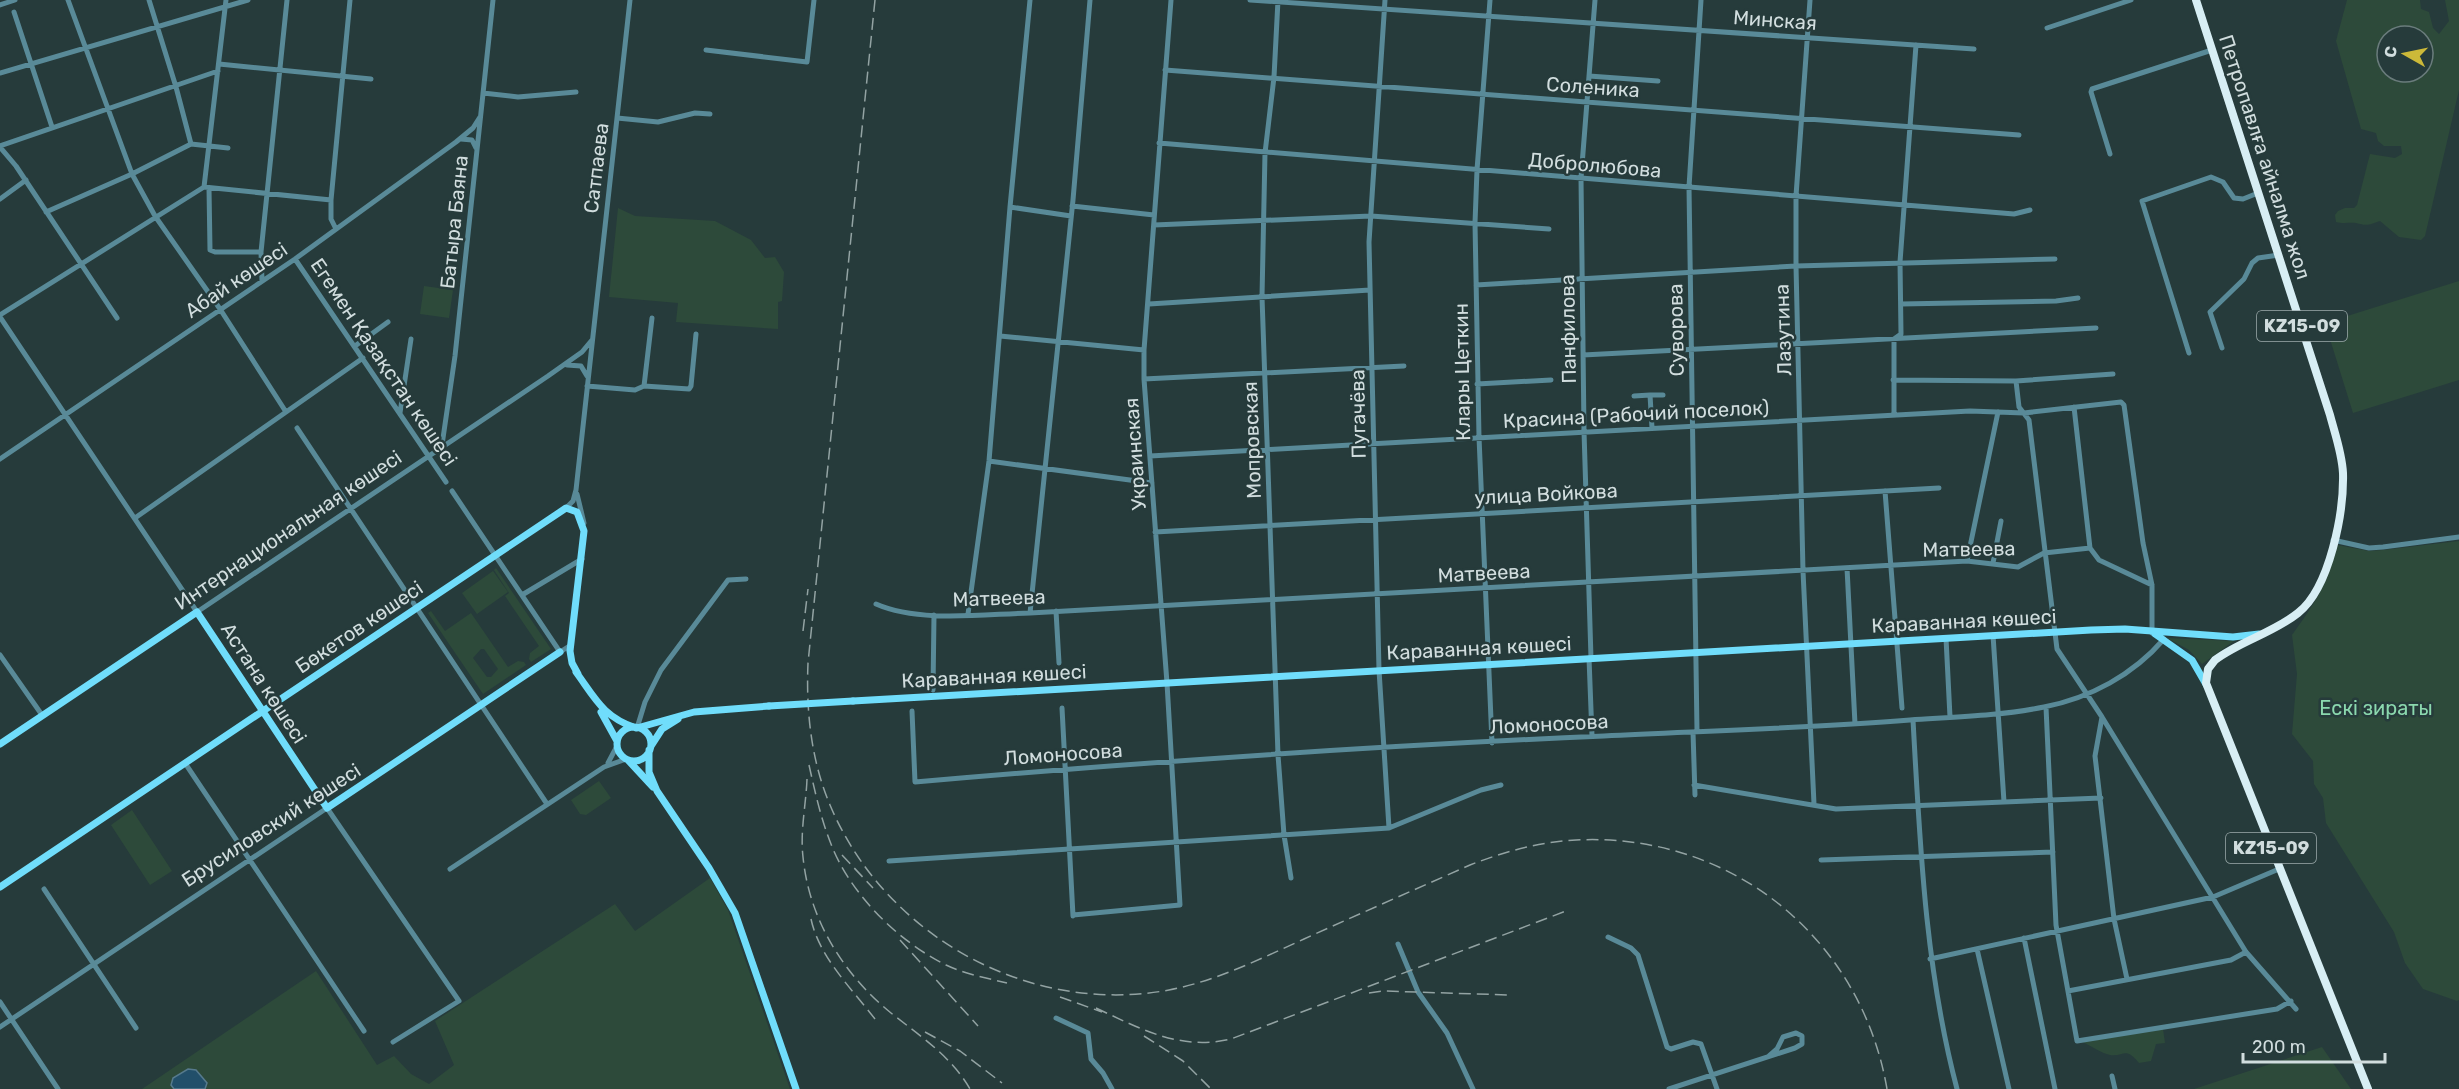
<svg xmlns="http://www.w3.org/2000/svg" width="2459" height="1089" font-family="Rubik,sans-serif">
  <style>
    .green { fill: #2d4a3a; fill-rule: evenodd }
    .water { fill: #224f6a; stroke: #567a8d; stroke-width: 1.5 }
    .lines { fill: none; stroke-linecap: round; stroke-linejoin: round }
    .minor { stroke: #598a98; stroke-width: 5 }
    .major { stroke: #70ddfb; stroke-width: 7 }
    .highway { stroke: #d7eef4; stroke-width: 8 }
    .rail { stroke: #93a3a3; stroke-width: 1.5; stroke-dasharray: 12 6; stroke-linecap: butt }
    .major-bridge { stroke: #70ddfb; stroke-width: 7 }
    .labels { text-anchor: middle; stroke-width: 5; stroke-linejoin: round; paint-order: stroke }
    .shield { fill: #263b3b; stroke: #9eacad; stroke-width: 1.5 }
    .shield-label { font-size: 18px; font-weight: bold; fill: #d1ddde }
    .street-label { font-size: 20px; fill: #d1ddde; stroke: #263b3b }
    .park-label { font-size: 20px; fill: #8bd8ae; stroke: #263b3b }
  </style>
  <rect width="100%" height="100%" fill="#263b3b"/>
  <path class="green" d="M2347,0H2420L2421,9L2429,12L2433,28L2439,34L2449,21L2445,0H2459V90L2425,236L2421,240L2399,237L2380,221C2369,225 2367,226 2356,223C2350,222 2344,224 2336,222L2335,215L2338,211L2345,208H2354L2357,205L2370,154L2395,158L2402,154L2401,146H2384L2378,141L2376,133L2361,129L2336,41ZM2387,36H2423V72H2387Z
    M618,208L635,216L715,221L751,240L765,258L775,257L784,272L782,301L778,302V329L676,322L678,303L609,297Z
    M2459,281V380L2353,413L2325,323Z
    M424,286L453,290L449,318L420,314Z
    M2459,541V1000L2457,1001L2423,989L2405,963L2394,932L2326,823L2323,798L2314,784L2313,761L2292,734L2297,674L2292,635C2315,603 2328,584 2337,545L2369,551L2383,550Z
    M496,568L551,649L531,662L529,659L530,653L539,646L505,596L509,593L494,570Z
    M493,571L508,592L477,614L462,593Z
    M431,611L445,631L471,613L508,667L518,661L524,662L526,665L483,694L428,613ZM481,649H484L498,669L491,677H487L473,658Z
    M2167,638L2234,641L2202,664L2189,650Z
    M599,781L611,798L586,815L580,814L571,800Z
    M132,810L172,871L150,885L111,825Z
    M710,878L728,910L790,1089H142L316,971L377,1065L394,1056L411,1074L429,1084L454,1065L435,1021L615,904L635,931Z
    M2163,1029L2165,1043L2156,1044L2151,1061L2139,1063C2125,1046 2125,1057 2110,1055C2101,1053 2091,1046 2083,1042Z
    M2322,1047L2351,1089H2194Z"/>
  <path class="water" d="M188,1069L196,1070L207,1083L205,1089H174L171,1085L173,1078Z"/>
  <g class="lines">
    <path class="minor" d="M68,0L132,174L155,216L220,309L286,412
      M149,0L176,87L191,144
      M1250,0L1974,49
      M1278,0L1274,77L1265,153L1262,297L1278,755L1284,835L1291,878
      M1385,0L1369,242L1379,670L1389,828
      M1490,0L1477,170L1475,223L1479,437L1492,743
      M1810,0L1796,196V266L1803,571L1814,804
      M0,5L15,0
      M14,12L52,127
      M2047,28L2131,0
      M706,50L807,62L814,0
      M219,64L371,79
      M1165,70L2019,135
      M0,73L248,0
      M1589,76L1658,81
      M483,93L518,97L576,92
      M617,118L658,122L695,113L710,114
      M461,139L472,140L476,148
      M1159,143L2014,214L2030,210
      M191,144L228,148
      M0,146L218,71
      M0,147L16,166L117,318
      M2110,154L2091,92L2092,89L2212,50
      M204,187L226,0
      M209,188L210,250L215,252H261
      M0,199L26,180
      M1072,206L1154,215
      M1010,207L1071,216
      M46,212L132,174L191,144
      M1154,225L1371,216L1549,229
      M336,229L331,219V200L350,0
      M295,259L446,482
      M262,281L261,252L287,0
      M1476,285L1796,266L2055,259
      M1149,304L1370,290
      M1901,304L2056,301L2078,298
      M0,315L204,187L331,200
      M0,317L197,612L548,376L582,352L592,340
      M1000,336L1144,350
      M355,346L388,322
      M2222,348L2210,312L2244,279L2252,263L2258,258L2279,255
      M2189,353L2142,201L2211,177L2223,182L2234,198L2243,199L2258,193
      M1583,355L2096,328
      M567,365L581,366L587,376
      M1144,379L1404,366
      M1893,380L2016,381L2113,374
      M2016,381L2019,407L2029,420L2057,649L2102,717L2246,952L2296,1009
      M1477,384L1551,380
      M587,386L635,390L644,386L689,389L691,386L696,334
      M644,386L652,318
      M1650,395H1663
      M1634,396L1650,395L1652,428
      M2074,407L2090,548L2099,560L2152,585
      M400,413L411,339
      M1894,415V339L1901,334L1900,262L1916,45
      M297,428L547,804
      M442,445L455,356L493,0
      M1150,456L1970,411L2024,413L2121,402L2124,405L2143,543L2152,585V633
      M0,459L295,259L456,142L473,128L480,117
      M989,461L1152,483
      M452,491L560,652L571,645
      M1885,491L1902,708
      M577,494L584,523
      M566,508L573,501L576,490L630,0
      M135,518L363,358
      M1155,532L1939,488
      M2333,540L2369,548L2383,547L2459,537
      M1967,561L1998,412
      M1993,563L2001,521
      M1847,568L1855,724
      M522,595L582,559
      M876,604C919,623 984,614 1030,613L1967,561L2018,567L2044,553L2090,548
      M1056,611L1059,663
      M1030,613L1073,200L1090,0
      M968,614L989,461L1010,207L1030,0
      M1993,635L2004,802
      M1946,638L1950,717
      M0,655L42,715
      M1589,658L1592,736
      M1591,658L1584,431L1581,178L1595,0
      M933,690L934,615
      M2046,707L2056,925L2077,1041L2277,1009L2291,1001
      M1062,708L1073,916
      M912,711L915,782C1144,762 1374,746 1604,736C1706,731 1808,728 1910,720C1955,717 2000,716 2044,707C2090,698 2133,675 2164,639
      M2102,717L2095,756L2114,919L2127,979
      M1913,720C1920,844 1925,968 1957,1089
      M637,728L645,702L661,670L728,580L746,579
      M1697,731L1689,187L1701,0
      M1693,732L1695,795
      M185,763L364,1031
      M608,763L617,746
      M1694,785L1836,809L2101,798
      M1821,860L2053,852
      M889,861L1389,828L1481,790L1501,785
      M450,869L604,767L626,759
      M44,889L136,1028
      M1073,915L1180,905L1167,683L1144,379V350L1171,0
      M1608,937L1631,948L1638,955L1667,1047L1671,1049L1693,1042L1701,1044L1717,1089
      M2024,938L2055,1089
      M1398,944L1418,992L1447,1033L1473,1089
      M1977,949L2009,1089
      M1930,959L2213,897L2279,869
      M2068,991L2231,960L2246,952
      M0,1002L58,1089
      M1056,1018L1088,1033L1091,1059L1103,1073L1112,1089
      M0,1027L327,808L459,1001L393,1042
      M2112,1076L2115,1089
      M1669,1089L1795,1048L1802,1044V1036L1796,1033L1783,1037L1777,1049L1769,1056"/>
    <path class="major" d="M2155,634L2192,660L2207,686
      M576,672C595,698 603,717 636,728
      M853,701L2091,630L2125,629L2233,637L2259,634
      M601,712L617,741
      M617 744a17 17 0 1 1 34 0a17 17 0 1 1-34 0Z
      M637,728L694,712L769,706
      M0,744L197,612L327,808L560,652
      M651,746L662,729L678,719
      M649,750V772L657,791L709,868L735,913L796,1089
      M628,760L653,787
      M0,887L566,508L577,512L584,531L570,651L572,663L578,674"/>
    <path class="highway" d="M2196,0L2330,415C2335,434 2342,453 2343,473C2344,512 2330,588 2298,613C2273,633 2240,641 2215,660L2208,669L2206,683L2368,1089"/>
    <path class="rail" d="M875,0L808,663C806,711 811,760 830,805C885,936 1029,1016 1169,990C1216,981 1260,959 1304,939C1359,914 1414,890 1470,865C1503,852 1539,842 1576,840C1730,832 1861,937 1887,1089
      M803,631L808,589
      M809,765C815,792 821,819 831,844C850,894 899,942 946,965C965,974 986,978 1007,983
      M807,779C806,805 800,831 803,857C809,919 843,974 891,1013C920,1036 951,1056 970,1089
      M842,855L873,888
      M811,919C819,957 852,989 875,1019
      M900,940L978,1026
      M1369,993L1383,991L1510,995
      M1060,997L1102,1012
      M1096,1008C1141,1029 1180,1051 1231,1039L1566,911
      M925,1032L960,1051L1002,1083
      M1144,1036L1183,1061L1211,1089"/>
    <path class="major-bridge" d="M769,706L853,701"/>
  </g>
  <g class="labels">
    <g class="shield">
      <rect x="2257" y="311" width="90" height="30" rx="4.5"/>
      <rect x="2226" y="833" width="90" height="30" rx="4.5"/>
    </g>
    <g class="shield-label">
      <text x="2302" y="332">KZ15-09</text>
      <text x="2271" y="854">KZ15-09</text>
    </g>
    <g class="street-label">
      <text transform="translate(1775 20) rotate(4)" y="7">Минская</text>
      <text transform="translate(1593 87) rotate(4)" y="7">Соленика</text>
      <text transform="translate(2265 157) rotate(72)" y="7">Петропавлға айналма жол</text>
      <text transform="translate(1595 165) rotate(5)" y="7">Добролюбова</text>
      <text transform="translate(596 168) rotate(-83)" y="7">Сатпаева</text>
      <text transform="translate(454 222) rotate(-84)" y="7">Батыра Баяна</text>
      <text transform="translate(236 280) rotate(-34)" y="7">Абай көшесі</text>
      <text transform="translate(1568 329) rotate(-91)" y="7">Панфилова</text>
      <text transform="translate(1676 330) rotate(-91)" y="7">Суворова</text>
      <text transform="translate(1783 330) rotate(-92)" y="7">Лазутина</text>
      <text transform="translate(384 362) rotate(56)" y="7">Егемен Қазақстан көшесі</text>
      <text transform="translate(1462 372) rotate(-91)" y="7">Клары Цеткин</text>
      <text transform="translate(1358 414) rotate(-91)" y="7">Пугачёва</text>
      <text transform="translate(1636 414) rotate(-3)" y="7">Красина (Рабочий поселок)</text>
      <text transform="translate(1252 440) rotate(-92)" y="7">Мопровская</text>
      <text transform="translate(1135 454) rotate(-94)" y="7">Украинская</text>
      <text transform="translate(1546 494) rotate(-3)" y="7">улица Войкова</text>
      <text transform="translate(288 530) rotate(-34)" y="7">Интернациональная көшесі</text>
      <text transform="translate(1969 549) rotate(-1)" y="7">Матвеева</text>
      <text transform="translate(1484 573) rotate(-3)" y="7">Матвеева</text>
      <text transform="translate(999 598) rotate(-2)" y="7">Матвеева</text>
      <text transform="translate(1964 621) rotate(-3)" y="7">Караванная көшесі</text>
      <text transform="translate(359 627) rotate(-34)" y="7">Бөкетов көшесі</text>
      <text transform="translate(1479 648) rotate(-3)" y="7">Караванная көшесі</text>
      <text transform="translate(994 676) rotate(-3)" y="7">Караванная көшесі</text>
      <text transform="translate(264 683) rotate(57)" y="7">Астана көшесі</text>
      <text transform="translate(1549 724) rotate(-3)" y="7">Ломоносова</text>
      <text transform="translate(1063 754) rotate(-4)" y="7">Ломоносова</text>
      <text transform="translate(271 825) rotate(-33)" y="7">Брусиловский көшесі</text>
    </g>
    <g class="park-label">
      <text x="2376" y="715">Ескі зираты</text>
    </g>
  </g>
  <g transform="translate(2405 54) rotate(279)"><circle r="28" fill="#263b3b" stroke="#6a7c7c" stroke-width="1.5"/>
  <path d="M0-4.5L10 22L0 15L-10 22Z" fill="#ccb939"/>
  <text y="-9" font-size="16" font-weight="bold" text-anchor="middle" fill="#d1ddde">С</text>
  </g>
  <path d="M2243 1053v9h142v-9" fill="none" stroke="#d1ddde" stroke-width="3"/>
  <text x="2252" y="1053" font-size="18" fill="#d1ddde" stroke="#263b3b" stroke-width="4.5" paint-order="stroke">200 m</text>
</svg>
